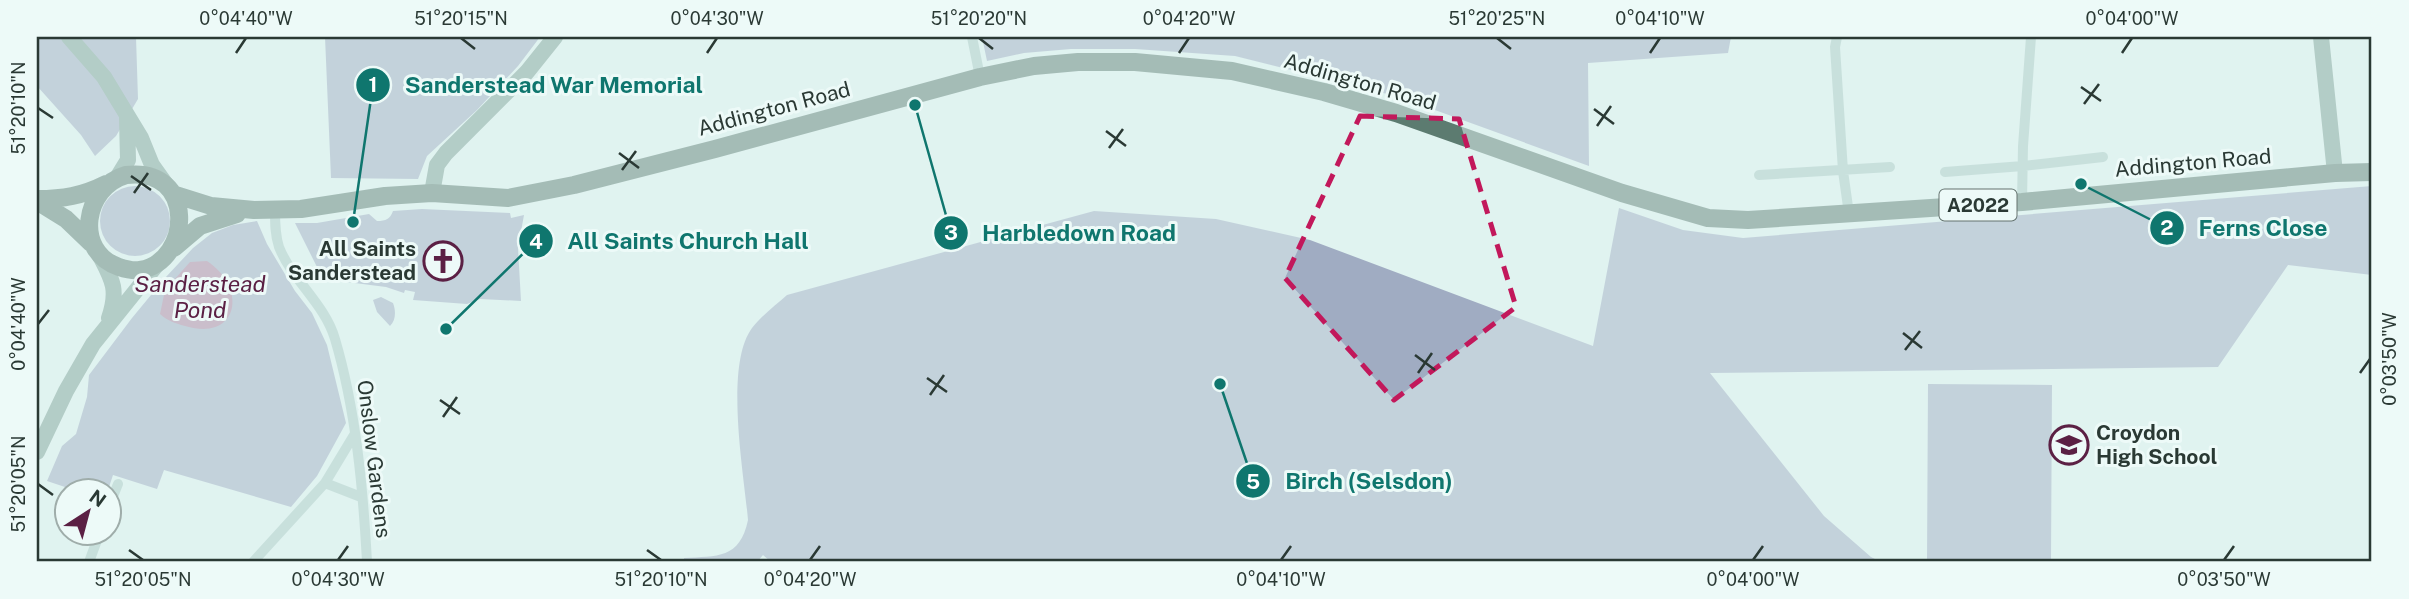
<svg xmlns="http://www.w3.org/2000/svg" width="2409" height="599" font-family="'Public Sans',sans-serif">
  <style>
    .green { fill: #a0acc2 }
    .water { fill: #b07f9e }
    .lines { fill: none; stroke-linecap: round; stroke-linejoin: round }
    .street { stroke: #accbc4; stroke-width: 10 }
    .secondary { stroke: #7d9f94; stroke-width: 16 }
    .primary { stroke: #5c7b70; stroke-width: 18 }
    .marked { fill: none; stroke: #c2185b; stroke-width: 5; stroke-dasharray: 14 9; stroke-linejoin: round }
    .ticks { fill: none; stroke: #2a3934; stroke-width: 2.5 }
    .labels { text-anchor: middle; stroke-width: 6; stroke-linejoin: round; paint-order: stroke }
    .shield { fill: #edfaf8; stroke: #64736f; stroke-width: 2 }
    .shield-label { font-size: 19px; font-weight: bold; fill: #2a3934 }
    .street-label { font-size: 21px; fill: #2a3934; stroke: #edfaf8 }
    .poi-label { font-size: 21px; font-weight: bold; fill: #2a3934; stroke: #edfaf8; text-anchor: end }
    .water-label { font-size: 23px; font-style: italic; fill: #5b2044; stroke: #edfaf8 }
    .leader { fill: none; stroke: #0f766e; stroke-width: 2.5 }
    .callout-dot { fill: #0f766e; stroke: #edfaf8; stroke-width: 2.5 }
    .mark-label { font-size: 21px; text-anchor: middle; font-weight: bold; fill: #fff }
    .callout-label { font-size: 23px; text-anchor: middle; font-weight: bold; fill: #0f766e; stroke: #edfaf8; stroke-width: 6; stroke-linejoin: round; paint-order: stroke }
    .neatline { fill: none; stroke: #2a3934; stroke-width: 2.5 }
    .ticks-label { font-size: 18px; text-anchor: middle; fill: #2a3934 }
  </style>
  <rect width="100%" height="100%" fill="#e0f3f0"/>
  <path class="green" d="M37,37H136L138,99L116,136L95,156L81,135L37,86Z
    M325,37H540L518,66L477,110L427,156L418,179L331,178Z
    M982,37H1731L1728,53L1588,63L1589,166L1399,97L1235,56L1135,49H1071L1024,53L987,61Z
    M100 221a35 35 0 1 1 70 0a35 35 0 1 1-70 0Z
    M2372,186V275L2288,265L2218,367L1710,373L1824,516L1871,557L1881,562H771L763,555L757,562H684V558C717,556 740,559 748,520C744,473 724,366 752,328C761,316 776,305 787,295L1094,211L1216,219L1310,240L1593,346L1619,208L1683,230L1743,238Z
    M422,209L510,213L511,218L524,215L518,248L521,301L480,299L467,304L413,300L415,292L405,290L404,293L386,287L323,279L295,223H317L369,214L377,221C386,221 390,219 393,211Z
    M257,221L267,244L295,291L312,313L327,345L346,423L317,476L291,507L164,470L157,489L113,475L108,490H74L47,481L62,446L76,434L87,397L89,375L132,318L165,278L193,248L212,233L233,225Z
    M381,297L393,303C396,311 396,320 390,326L377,312L373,300Z
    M1928,384L2052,385L2051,562H1927Z"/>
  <path class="water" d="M207,261C248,288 239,342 185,326C174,323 168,321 160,314L165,290L190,262Z"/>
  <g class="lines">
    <path class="street" d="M972,37L980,77
      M1837,37L1835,47L1843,171L1849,214
      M1945,172L2023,166L2103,157
      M1759,175L1890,167
      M2022,202L2023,146L2031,37
      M275,210C275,223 275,235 279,247C292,280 325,304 335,339C356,410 363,488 367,562
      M325,483L361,497
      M108,509L118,484
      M89,562L100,532
      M253,562L325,483L354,435"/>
    <path class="secondary" d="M69,37L104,77L141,138L152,165L167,186
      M2321,37L2335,173
      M117,178L128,160L127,117
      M432,193L437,165L446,153L527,72L555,37
      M99,254C112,279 119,289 109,318
      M37,452L66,391L93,344L159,262"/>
    <path class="primary" d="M126,175C197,166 192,262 140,270C133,271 125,269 119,267C73,251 84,187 126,175Z
      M176,195L211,206L254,210L301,209L385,196L432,193L508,198L574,185L715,149L980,77L1034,66L1078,62H1135L1232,71L1324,92L1396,113L1622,193L1708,218L1748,220L2022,202L2335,173L2372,172
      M37,199C63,199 82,196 106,184
      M37,201L66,219L91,243
      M174,248L200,226L237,214"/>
  </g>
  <path d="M0 0H2409V599H0ZM1360,116L1459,119L1516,307L1394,400L1285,278Z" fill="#e0f3f0" fill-opacity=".55" fill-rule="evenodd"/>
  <path class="marked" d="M1360,116L1459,119L1516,307L1394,400L1285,278Z"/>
  <path class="ticks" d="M461,38L475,49M979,38L993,49M1497,38L1511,49M236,53L246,38M707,53L717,38M1179,53L1189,38M1650,53L1660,38M2122,53L2132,38M2081,87L2101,101M2084,104L2099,84M38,108L53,118M1594,109L1614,124M1597,126L1611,106M1106,131L1126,146M1109,148L1123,129M619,153L639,168M622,170L636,151M131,176L151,190M134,193L148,173M38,324L49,310M1903,333L1922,348M1905,350L1920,331M1415,355L1435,370M1418,373L1432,353M2360,373L2370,359M927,378L947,392M930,395L944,375M440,400L460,414M443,417L457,397M38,484L53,495M129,550L143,560M647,550L661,560M338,560L348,546M810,560L820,546M1281,560L1291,546M1753,560L1763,546M2224,560L2234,546"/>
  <defs>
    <g id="church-ring" transform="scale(2.0125)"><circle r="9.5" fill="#edfaf8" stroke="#5b2044" stroke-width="1.5"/><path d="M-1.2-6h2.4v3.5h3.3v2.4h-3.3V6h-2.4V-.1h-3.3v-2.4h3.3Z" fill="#5b2044"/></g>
    <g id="school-ring" transform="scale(2.0125)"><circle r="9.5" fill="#edfaf8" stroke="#5b2044" stroke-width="1.5"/><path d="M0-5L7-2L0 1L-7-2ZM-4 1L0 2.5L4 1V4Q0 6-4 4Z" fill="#5b2044"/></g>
  </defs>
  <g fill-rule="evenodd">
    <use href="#church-ring" x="443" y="261"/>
    <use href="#school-ring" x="2069" y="445"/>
  </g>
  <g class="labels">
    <rect class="shield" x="1939.5" y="189.5" width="77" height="31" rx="5"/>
    <g class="shield-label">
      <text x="1978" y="212">A2022</text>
    </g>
    <g class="street-label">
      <text transform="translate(1360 82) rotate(16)" y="7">Addington Road</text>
      <text transform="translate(774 109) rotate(-15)" y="7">Addington Road</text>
      <text transform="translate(2193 163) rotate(-5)" y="7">Addington Road</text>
      <text transform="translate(374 459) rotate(83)" y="7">Onslow Gardens</text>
    </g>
    <g class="poi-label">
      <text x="416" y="256">All Saints<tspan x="416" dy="24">Sanderstead</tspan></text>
      <text x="2096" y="440" text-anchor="start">Croydon<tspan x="2096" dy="24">High School</tspan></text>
    </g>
    <g class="water-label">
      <text x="200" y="292">Sanderstead<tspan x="200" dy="26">Pond</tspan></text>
    </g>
  </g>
  <path class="leader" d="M353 222L373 85M2081 184L2167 228M915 105L951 233M446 329L536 241M1220 384L1253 481"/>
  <g class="callout-dot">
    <circle cx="353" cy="222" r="7"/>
    <circle cx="2081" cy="184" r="7"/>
    <circle cx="915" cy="105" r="7"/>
    <circle cx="446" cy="329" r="7"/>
    <circle cx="1220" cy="384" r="7"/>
    <circle cx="373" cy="85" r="18"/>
    <circle cx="2167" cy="228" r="18"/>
    <circle cx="951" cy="233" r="18"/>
    <circle cx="536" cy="241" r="18"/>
    <circle cx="1253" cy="481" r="18"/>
  </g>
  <g class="mark-label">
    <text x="373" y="92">1</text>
    <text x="2167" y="235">2</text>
    <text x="951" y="240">3</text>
    <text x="536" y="249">4</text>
    <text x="1253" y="489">5</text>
  </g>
  <g class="callout-label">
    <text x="554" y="93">Sanderstead War Memorial</text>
    <text x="2263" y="236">Ferns Close</text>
    <text x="1079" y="241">Harbledown Road</text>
    <text x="688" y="249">All Saints Church Hall</text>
    <text x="1369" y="489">Birch (Selsdon)</text>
  </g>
  <rect width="2409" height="599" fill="none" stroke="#edfaf8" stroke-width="77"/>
  <g transform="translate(88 512) rotate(36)"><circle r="33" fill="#edfaf8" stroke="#9fadaa" stroke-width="2"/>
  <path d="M0-5L12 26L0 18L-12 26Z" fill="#5b2044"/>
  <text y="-10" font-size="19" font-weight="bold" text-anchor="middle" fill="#2a3934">N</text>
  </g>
  <rect x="38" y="38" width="2332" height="522" class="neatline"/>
  <g class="ticks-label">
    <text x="246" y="25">0°04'40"W</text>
    <text x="461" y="25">51°20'15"N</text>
    <text x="717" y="25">0°04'30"W</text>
    <text x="979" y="25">51°20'20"N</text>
    <text x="1189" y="25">0°04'20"W</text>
    <text x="1497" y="25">51°20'25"N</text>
    <text x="1660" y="25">0°04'10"W</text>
    <text x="2132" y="25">0°04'00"W</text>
    <text transform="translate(19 108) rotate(-90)" y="6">51°20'10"N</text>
    <text transform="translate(19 324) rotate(-90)" y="6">0°04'40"W</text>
    <text transform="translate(2390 359) rotate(-90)" y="6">0°03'50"W</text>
    <text transform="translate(19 484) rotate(-90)" y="6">51°20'05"N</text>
    <text x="143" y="586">51°20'05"N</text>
    <text x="338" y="586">0°04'30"W</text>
    <text x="661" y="586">51°20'10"N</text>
    <text x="810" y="586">0°04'20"W</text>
    <text x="1281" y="586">0°04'10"W</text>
    <text x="1753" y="586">0°04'00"W</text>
    <text x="2224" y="586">0°03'50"W</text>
  </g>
</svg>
